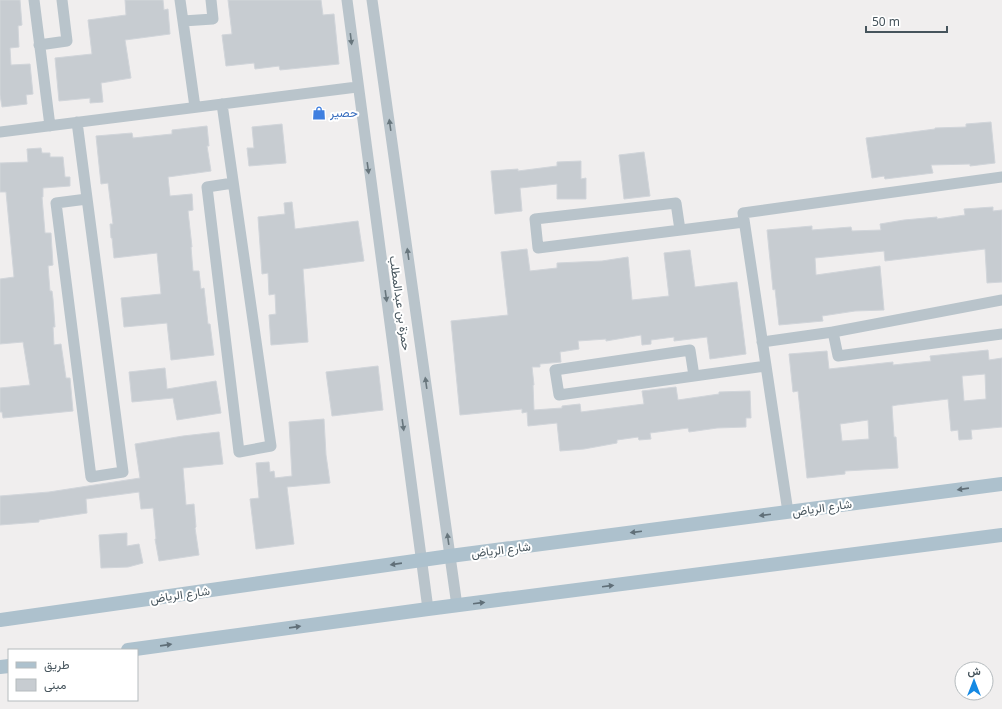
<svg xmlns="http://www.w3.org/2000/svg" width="1002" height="709" font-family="'Noto Sans',Vazirmatn,sans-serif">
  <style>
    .building { fill: #c7ccd1; stroke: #d1d5da; fill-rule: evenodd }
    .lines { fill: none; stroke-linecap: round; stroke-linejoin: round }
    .minor { stroke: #b9c4cb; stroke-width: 11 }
    .major { stroke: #adc1cd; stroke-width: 14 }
    .oneway { fill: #68767d }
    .oneway2 { fill: #606f78 }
    .labels { text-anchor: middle; stroke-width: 4; stroke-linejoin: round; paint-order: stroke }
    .shop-label { font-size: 12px; fill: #366cbe; stroke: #fff; text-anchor: start }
    .street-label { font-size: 12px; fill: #46545c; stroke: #fff }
  </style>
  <rect width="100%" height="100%" fill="#f0eeee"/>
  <path class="building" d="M0,0H20L22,25L18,26L19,47L10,48L11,65L30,64L33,94L26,95L27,104L2,107L0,95Z
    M125,0H163L164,10L168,9L170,34L125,40L131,78L101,83L103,102L90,103V98L59,101L55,58L92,54L88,20L126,15Z
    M228,0H321L323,15L334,14L339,64L280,70L279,66L255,69L254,63L226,66L222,35L232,34Z
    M991,122L995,163L970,166V164L931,165L933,173L885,179L884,176L872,178L866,138L935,129V128L966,127V124Z
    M282,124L286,163L249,166L247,148H254L252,127Z
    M207,126L209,146H207L211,171L168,177L170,196L192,194L193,210L188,211L192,247H191L193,271H199L201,289L204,288L208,324H210L214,355L171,360L167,323L124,327L121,298L161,294L157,253L114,258L112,238H111L110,224H113L108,183L101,184L96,136L132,133L133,138L172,134V130Z
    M41,148L42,153H50V157H63L65,177H70V186L43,188V197H42L45,233H51L53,265L48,266L50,291H52L53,299L55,327H53L54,345L61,344L66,378H70L73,411L3,418L2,412H0V388L30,385L23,342L0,344V279L14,277L6,192H0V163L28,162L27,149Z
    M644,152L650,196L624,199L619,155Z
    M581,161V179L586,178V199H557V184L520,188L522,211L495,214L491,171L518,169V171L557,166V162Z
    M292,202L295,229L358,221L364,261L303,269L308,342L271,345L269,315L276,314L275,294L269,295L268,273L262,274L258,217L285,214L284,203Z
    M993,207V211L1002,210V282L987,283L985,249L885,261L884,251L815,258L816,275L880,266L884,310L855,311L822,316L823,321L779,325L775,289L773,290L767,230L812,226V230L851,227L852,231L881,230L880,224L904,220L937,217V219L965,215L964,209Z
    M527,249L530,271L557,268V263L602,261L628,257L632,300L669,296L664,253L690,250L695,287L737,282L746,354L710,359L707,337L674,341V337L651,340V344L642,345L641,335L606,341V339L578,341L579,349L560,352L561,362L540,364V367H532L534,385H533L534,410L562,408V406L580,404L581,412L644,404L642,391L676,387L678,400L719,394V392L750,391L751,418H746V427L717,428L689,432L688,428L650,433L651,439L639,440L638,437L617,440V443L584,449L560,451L557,423L528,426L527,412L522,413V409L460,415L451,321L508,315L501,252Z
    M988,350L989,360L1002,358V427L971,430L972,439L959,440L958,430L951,431L948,399L897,405L892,406L894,437H896L898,468L845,471V474L807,478L798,391L793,392L789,354L827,351L829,369L893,362V365L931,361L930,356ZM985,374L986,399L964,401L962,376ZM868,420L869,439L842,441L840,424Z
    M378,366L383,410L332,416L326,372Z
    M165,368L167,389L216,381L221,413L177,420L173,398L132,402L129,372Z
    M324,419L326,455L330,483L287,487L294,544L256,549L250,499L259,498L256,463L269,462L270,472L274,471L275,478L292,476L289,422Z
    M219,432L223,464L183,468L186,505L194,504L196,527L195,528L199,555L159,561L155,539H156L153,508L141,509L139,492L86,499L87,513L39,520V522L0,525V496L49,492L140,478L135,444L183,436Z
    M127,533V546L139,544L143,563L128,567L101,568L99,535Z"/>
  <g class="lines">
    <path class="minor" d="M34,0L50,126
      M180,0L195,107
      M347,0L428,609
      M372,0L457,606
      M183,21L213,19L211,0
      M39,45L67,41L62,0
      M222,104L271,446L239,452L207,187L233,183
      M77,122L123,472L91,477L56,203L87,199
      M0,132L357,87
      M680,230L676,203L535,219L538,248L744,222
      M833,332L838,356L1002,334
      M762,342L833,332L1002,300
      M694,376L690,350L555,370L559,395L766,366
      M788,512L743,213L1002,177"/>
    <path class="major" d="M0,620L450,556L1002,484
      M128,650L428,609L1002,535
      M0,667L9,666"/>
  </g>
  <defs><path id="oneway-solid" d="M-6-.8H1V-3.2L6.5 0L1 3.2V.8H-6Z"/></defs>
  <g class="oneway">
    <use href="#oneway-solid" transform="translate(351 39) rotate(83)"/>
    <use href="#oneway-solid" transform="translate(390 125) rotate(-98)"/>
    <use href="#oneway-solid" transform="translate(368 168) rotate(82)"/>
    <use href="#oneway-solid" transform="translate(408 254) rotate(-98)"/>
    <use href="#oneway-solid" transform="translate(386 296) rotate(82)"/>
    <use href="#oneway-solid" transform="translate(426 383) rotate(-98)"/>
    <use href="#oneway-solid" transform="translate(403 425) rotate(82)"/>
    <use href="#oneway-solid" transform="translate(448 539) rotate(-98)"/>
  </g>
  <g class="oneway2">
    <use href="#oneway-solid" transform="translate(963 489) rotate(172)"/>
    <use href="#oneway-solid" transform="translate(765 515) rotate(173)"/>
    <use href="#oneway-solid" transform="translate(636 532) rotate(173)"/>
    <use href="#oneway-solid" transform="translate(396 564) rotate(172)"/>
    <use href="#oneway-solid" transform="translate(608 586) rotate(-7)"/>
    <use href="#oneway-solid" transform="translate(479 603) rotate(-7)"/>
    <use href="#oneway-solid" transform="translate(295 627) rotate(-8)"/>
    <use href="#oneway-solid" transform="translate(166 645) rotate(-8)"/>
  </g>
  <defs>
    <g id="shop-bare" transform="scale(1.08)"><path d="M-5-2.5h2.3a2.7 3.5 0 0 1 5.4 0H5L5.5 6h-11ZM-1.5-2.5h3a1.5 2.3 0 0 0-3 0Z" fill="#3f7fe0" stroke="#fff" stroke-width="2.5" paint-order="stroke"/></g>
  </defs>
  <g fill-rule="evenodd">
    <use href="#shop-bare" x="319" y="113"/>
  </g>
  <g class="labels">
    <g class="shop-label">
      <text x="330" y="117">حصير</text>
    </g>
    <g class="street-label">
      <text transform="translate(400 303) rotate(82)" y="4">حمزة بن عبدالمطلب</text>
      <text transform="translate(822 508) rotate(-8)" y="4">شارع الرياض</text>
      <text transform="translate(501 550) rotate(-7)" y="4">شارع الرياض</text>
      <text transform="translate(180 595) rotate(-8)" y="4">شارع الرياض</text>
    </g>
  </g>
  <rect x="8" y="649" width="130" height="52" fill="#ffffff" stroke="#b5bbbe"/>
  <rect x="16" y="662" width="20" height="6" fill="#adc1cd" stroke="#b5bbbe"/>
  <text x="44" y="669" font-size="12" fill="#46545c">طريق</text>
  <rect x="16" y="679" width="20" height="12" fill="#c7ccd1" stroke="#b5bbbe"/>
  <text x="44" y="689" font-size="12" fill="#46545c">مبنى</text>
  <g transform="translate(974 681)"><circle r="19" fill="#ffffff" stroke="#b5bbbe"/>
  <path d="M0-3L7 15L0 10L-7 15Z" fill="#1589e3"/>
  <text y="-6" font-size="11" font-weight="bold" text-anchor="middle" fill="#46545c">ش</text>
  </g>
  <path d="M866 26v6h81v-6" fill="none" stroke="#46545c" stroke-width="2"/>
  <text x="872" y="26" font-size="12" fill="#46545c" stroke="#ffffff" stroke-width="3" paint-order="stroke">50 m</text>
</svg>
